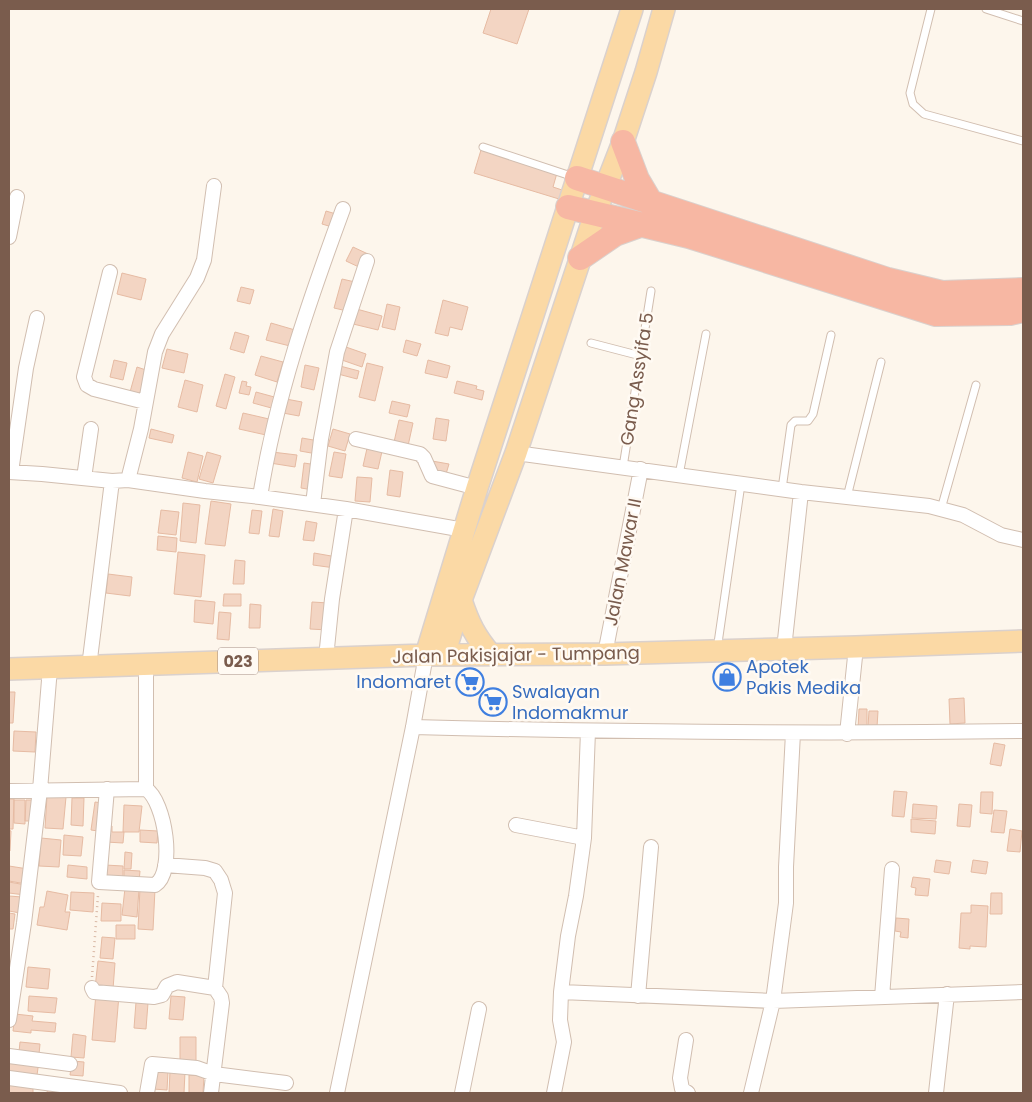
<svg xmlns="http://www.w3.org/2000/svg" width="1032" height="1102" font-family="Poppins,sans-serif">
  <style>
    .building { fill: #f3d5c3; stroke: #e6bba3 }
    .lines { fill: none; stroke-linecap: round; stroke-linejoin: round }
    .service-casing { stroke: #d1beb0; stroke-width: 9 }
    .minor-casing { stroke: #d1beb0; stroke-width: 16 }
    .primary-casing { stroke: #dad1cd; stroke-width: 24 }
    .motorway-casing { stroke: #dad1cd; stroke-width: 26 }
    .path { stroke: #d9b8a5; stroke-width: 2.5; stroke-dasharray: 1 4; stroke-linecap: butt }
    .service { stroke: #fff; stroke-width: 7 }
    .minor { stroke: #fff; stroke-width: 14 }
    .primary { stroke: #fbd9a5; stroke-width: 21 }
    .motorway { stroke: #f7b7a3; stroke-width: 24 }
    .labels { text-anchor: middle; stroke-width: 5; stroke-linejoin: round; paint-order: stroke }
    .shield { fill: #fffaf3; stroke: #a28b7f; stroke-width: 1 }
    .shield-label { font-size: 16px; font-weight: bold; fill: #7a5c4d }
    .street-label { font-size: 18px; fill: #7a5c4d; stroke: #fffaf3 }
    .shop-label { font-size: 18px; fill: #366cbe; stroke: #fffaf3; text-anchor: start }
  </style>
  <rect width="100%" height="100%" fill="#fdf6ec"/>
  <path class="building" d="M491,9H529L517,44L483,33Z
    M481,150L557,173L553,187L562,190L559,199L474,173Z
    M326,211L336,214L332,227L322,224Z
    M353,247L368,254L361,268L346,261Z
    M122,273L146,279L141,300L117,294Z
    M342,279L355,282L347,311L334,308Z
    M241,287L254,290L250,304L237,301Z
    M443,300L468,307L462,330L450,327L448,336L435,333Z
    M387,304L400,307L395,330L382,327Z
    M353,308L382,316L378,330L349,323Z
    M271,323L295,330L290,346L266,340Z
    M235,332L249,336L244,353L230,349Z
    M406,340L421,344L417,356L403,352Z
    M343,346L366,354L362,367L339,359Z
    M167,349L188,354L184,373L162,368Z
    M261,356L283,362L277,382L255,375Z
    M114,360L127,363L123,380L110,377Z
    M428,360L450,366L447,378L425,373Z
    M367,363L383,367L375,401L359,397Z
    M305,365L319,368L314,390L301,387Z
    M340,366L359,371L357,379L338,374Z
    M137,367L149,371L143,396L130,392Z
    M225,374L235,377L226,409L216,406Z
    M185,380L203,385L197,412L178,407Z
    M242,381L247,382L246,386L251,387L249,395L239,393Z
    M457,381L477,386L476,389L484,391L482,400L454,393Z
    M256,392L278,398L275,409L253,403Z
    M286,399L302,402L299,416L283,413Z
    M392,401L410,405L407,417L389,413Z
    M243,413L269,419L266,435L239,429Z
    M436,418L449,420L446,441L433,439Z
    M399,420L413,423L408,446L394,442Z
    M151,429L174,435L172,443L149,438Z
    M333,429L350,434L345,451L328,446Z
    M302,438L319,441L317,454L300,451Z
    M368,444L383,447L378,469L363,466Z
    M188,452L203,456L197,482L182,478Z
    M207,452L221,456L213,483L199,479Z
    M272,452L297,455L295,467L270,463Z
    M334,452L346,454L342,478L329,476Z
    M432,461L449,464L446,474L429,470Z
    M304,463L317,465L313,490L301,488Z
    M390,470L403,472L400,497L387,495Z
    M357,477L372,478L370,502L355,501Z
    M211,501L231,504L225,546L205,544Z
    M183,503L200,505L196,543L180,541Z
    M273,509L283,511L279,537L269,536Z
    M161,510L179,512L176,535L158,533Z
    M252,510L262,511L259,534L249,533Z
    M306,521L317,523L314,541L303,540Z
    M158,536L177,538L176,552L157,550Z
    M178,552L205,555L201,597L174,594Z
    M314,553L337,557L335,568L313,565Z
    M235,560L245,561L244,584H233Z
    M108,574L132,577L130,596L106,593Z
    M224,594H241V606H223Z
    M195,600L215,602L213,624L194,622Z
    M312,602L329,603L328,630L310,629Z
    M250,604L261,605L260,628H249Z
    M219,612L231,613L229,640L217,639Z
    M9,692H15L13,723H9Z
    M964,698L965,723L950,724L949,699Z
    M859,709H867V729H858Z
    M869,711H878L877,727L868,726Z
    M14,731L36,732L35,752L13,751Z
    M994,743L1005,745L1001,766L990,764Z
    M894,791L907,792L904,817L892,816Z
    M981,792H993L992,814L980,813Z
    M47,796L66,797L63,829L45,828Z
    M72,798H84L83,826L71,825Z
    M9,799H14L13,829H9Z
    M14,800H25V824L14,823Z
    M26,800H35L34,821H25Z
    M95,802L109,804L105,832L91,830Z
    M913,804L937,806L936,819L912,818Z
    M959,804L972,805L970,827L957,826Z
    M124,805L142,806L139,832H123Z
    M994,810L1007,811L1004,833L991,832Z
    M911,819L936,821L935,834L911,832Z
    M107,826H112V832H124L123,843L106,842Z
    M1010,829L1022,831L1020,852L1007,851Z
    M9,830L11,831L10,851H9Z
    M140,830L158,831L157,843L140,842Z
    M64,835L83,837L81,856L63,855Z
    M41,838L61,840L59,867L39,866Z
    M125,852L132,853L131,869H124Z
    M936,860L951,862L949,874L934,872Z
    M973,860L988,862L986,874L971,872Z
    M68,865L87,867V879L67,877Z
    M105,865L123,866V881L104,880Z
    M9,866L28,869L26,884L9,881Z
    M124,870L140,871L139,882L124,881Z
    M913,877L930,879L928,896L915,895L916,888L911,887Z
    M9,882L26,885L25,895L9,893Z
    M125,888L139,889L137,917L122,915Z
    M140,888L155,889L153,930L138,929Z
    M47,891L68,895L65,912H70L67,930L37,925L40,907H44Z
    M71,892L94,893L93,912L70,910Z
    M991,893H1002V914H990Z
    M9,896L22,897L20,913L9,911Z
    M102,903L121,904V921H101Z
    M971,905L988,906L986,947L970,946V949L959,948L961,913H971Z
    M9,913L15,914L13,929H9Z
    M896,918L909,919L908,938L900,937L901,932L895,931Z
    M116,925H135V939H116Z
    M102,937L115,938L113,959L100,958Z
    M98,961L115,963L113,989L95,988Z
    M28,967L50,969L48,989L26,987Z
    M96,993L119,995L115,1042L92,1040Z
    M29,996L57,998L55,1013L28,1011Z
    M171,996L185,997L183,1020L169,1019Z
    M136,1002L148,1003L146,1029L134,1028Z
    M15,1014L33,1016L32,1021L56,1023L55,1032L31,1030V1033L13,1031Z
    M73,1034L86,1036L84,1058L71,1057Z
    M180,1037H196V1063H180Z
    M20,1042L40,1044L39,1054L19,1052Z
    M10,1057L39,1061L37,1075L9,1072Z
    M72,1061L84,1062L83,1076L70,1075Z
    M155,1071L168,1072L167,1090L153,1089Z
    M170,1071L185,1072L184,1093H169Z
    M189,1075L204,1076L203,1093H189Z
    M9,1085L33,1086V1093H9Z
    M48,1086L68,1089V1093H47Z"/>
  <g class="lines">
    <g class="service-casing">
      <path id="service" d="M931,9L910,93L913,104L924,114L1023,141
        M986,9L1023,21
        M483,147L574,177
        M591,343L641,356
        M623,467L651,291
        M679,475L706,334
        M782,489L791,425L795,421H808L813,414L831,335
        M847,497L881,362
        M941,509L976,385
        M717,650L741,484"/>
    </g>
    <g class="minor-casing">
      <path id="minor" d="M9,237L17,197
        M110,272L84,377L87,385L94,389L145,402
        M356,439L420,454L424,458L432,476L477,488
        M516,453L801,492L929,506L963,515L1001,535L1023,540
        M9,472L42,474L112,481L128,480L205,491L260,497L346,509L464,530
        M11,472L26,368L37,318
        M84,478L91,429
        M128,480L141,429L155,352L162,334L197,278L204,260L214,186
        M260,497C276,396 308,304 343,209
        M313,504L321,439L337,352L367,261
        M784,649L801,492
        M605,654L641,469
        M326,658L332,599L346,509
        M89,667L112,481
        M413,727C617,732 820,734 1023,731
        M847,734L856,647
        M107,789L99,882L155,885C176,872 165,801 146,789V664
        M9,791L146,789
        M516,825L584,838
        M165,865L205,868L215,871L221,880L225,893L215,988L221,997L222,1003L211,1093
        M92,988L94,992L154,997L162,995L167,986L177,982L215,988
        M561,992L773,1001L1023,992
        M638,996L651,847
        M882,997L892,869
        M9,1020L24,923L40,790L50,668
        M686,1040L680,1078L682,1089L688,1093
        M9,1056L70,1064
        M9,1078L120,1093
        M147,1093L152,1064L197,1068L214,1074L286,1083
        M337,1093L413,727L426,655
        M462,1093L479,1009
        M554,1093L564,1042L560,1020L561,992L568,936L576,896L584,838L588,731
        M751,1093L773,1001L786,903V867L793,733
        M936,1093L947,994"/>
    </g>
    <g class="primary-casing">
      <path id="primary" d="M461,600C469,624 475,636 491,655
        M426,655L477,488L632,9
        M444,655L461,600L516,453L595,214L623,142L646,72L664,9
        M9,669L426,655L605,654L856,647L1023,641"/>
    </g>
    <g class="motorway-casing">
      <path id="motorway" d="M623,142L637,179L650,201
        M577,178L888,280L942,293L1023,290
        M568,207L689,236L936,314L1010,313L1023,310
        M580,258L615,234L643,224"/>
    </g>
    <path class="path" d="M92,977L98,895"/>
    <use href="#service" class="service"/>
    <use href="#minor" class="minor"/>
    <use href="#primary" class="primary"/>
    <use href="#motorway" class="motorway"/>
  </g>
  <defs>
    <g id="shop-ring" transform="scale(1.4375)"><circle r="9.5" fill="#fffaf3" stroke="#3f7fe0" stroke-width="1.5"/><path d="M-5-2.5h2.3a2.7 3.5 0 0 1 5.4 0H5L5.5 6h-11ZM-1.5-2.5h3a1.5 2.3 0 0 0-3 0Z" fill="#3f7fe0"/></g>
    <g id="supermarket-ring" transform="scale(1.4375)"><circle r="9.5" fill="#fffaf3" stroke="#3f7fe0" stroke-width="1.5"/><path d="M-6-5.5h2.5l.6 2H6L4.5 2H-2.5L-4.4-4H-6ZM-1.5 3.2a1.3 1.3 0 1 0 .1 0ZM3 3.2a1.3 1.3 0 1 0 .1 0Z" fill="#3f7fe0"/></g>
  </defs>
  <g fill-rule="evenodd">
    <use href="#shop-ring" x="727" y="677"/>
    <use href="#supermarket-ring" x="470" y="682"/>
    <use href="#supermarket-ring" x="493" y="702"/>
  </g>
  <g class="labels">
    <rect class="shield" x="218" y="647.5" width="40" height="27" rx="4"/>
    <g class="shield-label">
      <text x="238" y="667">023</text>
    </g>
    <g class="street-label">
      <text transform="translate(637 379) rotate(-81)" y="6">Gang Assyifa 5</text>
      <text transform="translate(623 562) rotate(-79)" y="6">Jalan Mawar II</text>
      <text transform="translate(516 655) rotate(-1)" y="6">Jalan Pakisjajar - Tumpang</text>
    </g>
    <g class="shop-label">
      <text x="746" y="673">Apotek<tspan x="746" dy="21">Pakis Medika</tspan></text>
      <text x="451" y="688" text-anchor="end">Indomaret</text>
      <text x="512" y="698">Swalayan<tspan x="512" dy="21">Indomakmur</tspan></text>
    </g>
  </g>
  <rect width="1032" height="1102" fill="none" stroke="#7a5c4d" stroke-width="20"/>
</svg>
